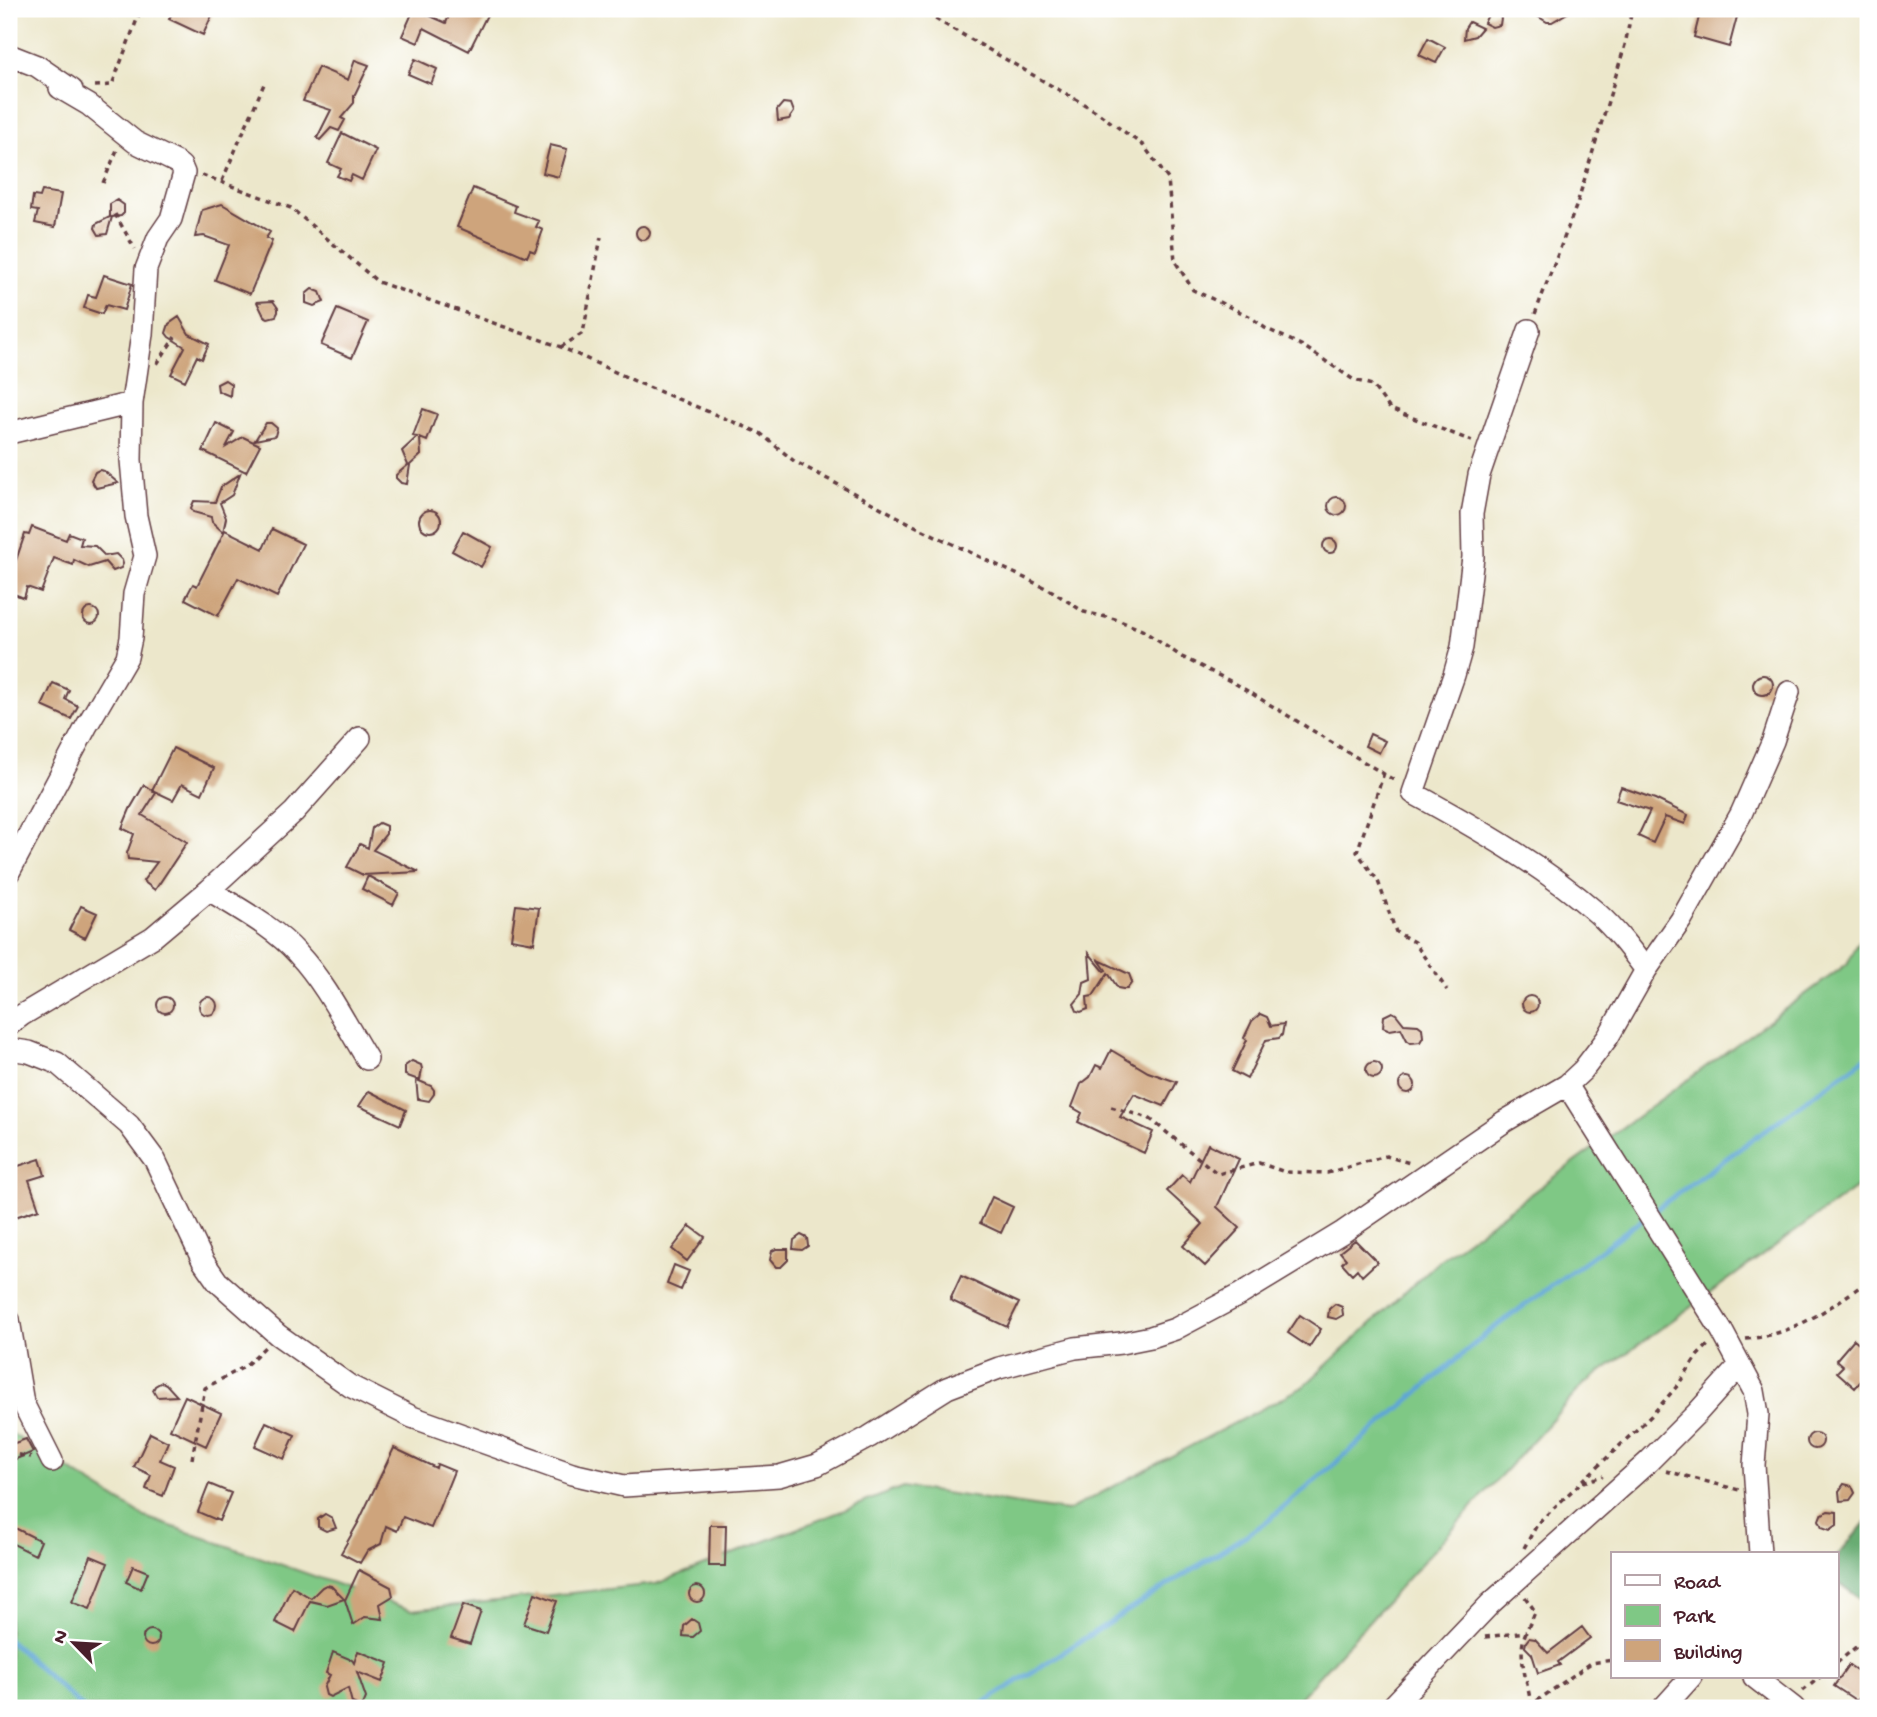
<svg xmlns="http://www.w3.org/2000/svg" width="1877" height="1717" font-family="'Gochi Hand',sans-serif">
  <style>
    .green { fill: #7fc885; stroke: #647458; stroke-width: 2 }
    .forest { fill: #67ac72; stroke: #58664e; stroke-width: 2 }
    .lines { fill: none; stroke-linecap: round; stroke-linejoin: round }
    .stream { stroke: #5ea6d5; stroke-width: 5 }
    .building { fill: #cea47b }
    .minor-casing { stroke: #623d43; stroke-width: 24 }
    .path { stroke: #623d43; stroke-width: 3.5; stroke-dasharray: 5 5; stroke-linecap: butt }
    .minor { stroke: #fff; stroke-width: 21 }
  </style>
  <rect width="100%" height="100%" fill="#fff"/>
  <filter id="ink" filterUnits="userSpaceOnUse"><feTurbulence type="fractalNoise" baseFrequency=".0143" numOctaves="2"/><feDisplacementMap in="SourceGraphic" scale="14" xChannelSelector="R" yChannelSelector="G"/><feConvolveMatrix kernelMatrix="1 2 1 2 8 2 1 2 1" color-interpolation-filters="sRGB"/></filter>
  <filter id="wash" filterUnits="userSpaceOnUse"><feTurbulence type="fractalNoise" baseFrequency=".00686" numOctaves="4" result="noise"/><feDisplacementMap in="SourceGraphic" scale="28" xChannelSelector="R" yChannelSelector="G"/><feGaussianBlur stdDeviation="1.57" result="paint"/><feColorMatrix in="noise" values="0 0 0 0 0 0 0 0 0 0 0 0 0 0 0 0 0 1.4 0 .05"/><feComposite in="paint" operator="in"/></filter>
  <g filter="url(#wash)">
    <rect width="100%" height="100%" fill="#ece7cb"/>
    <path class="green" d="M1868,925V1179L1584,1384L1291,1707L9,1708V1432L145,1517L411,1610L656,1584L903,1487L1067,1511L1303,1387L1441,1259L1847,964Z"/>
    <path class="forest" d="M1868,1519V1604L1837,1582V1556Z"/>
    <g class="lines">
      <path class="stream" d="M1652,1212L1868,1056
        M9,1640L83,1708
        M976,1708L1265,1523L1491,1330L1644,1218"/>
    </g>
    <g id="blocks">
      <path class="building" d="M174,9H203L213,13L203,35L169,19Z
        M414,9L446,23L451,11L455,13L457,9H490L469,51L424,28L418,43L402,36Z
        M1526,9H1574L1552,22H1547Z
        M1701,9H1739L1729,47L1694,37Z
        M1496,12L1501,18L1500,25L1492,27L1484,23L1488,15Z
        M1469,22L1482,28L1475,36L1464,39L1465,28Z
        M1428,38L1445,47L1436,63L1419,55Z
        M415,59L437,69L431,84L408,74Z
        M355,60L369,65L354,96V103L341,118L345,120L339,131L331,128L320,140L317,138L331,110L303,101L318,67L348,80Z
        M783,103L791,104L794,112L789,119L778,121L777,110Z
        M342,133L376,150L362,180L352,175L349,181L337,176L341,169L328,163Z
        M550,145L567,149L559,177L543,173Z
        M473,188L516,206L514,212L539,221L536,227L543,230L535,252L530,250L527,257L457,227Z
        M42,191L61,194L55,227L35,223L38,211L31,210L33,196L40,197Z
        M117,200L124,205V213L121,216L112,217L107,234L99,235L95,228L96,224L110,217V204Z
        M222,204L270,232L266,238L272,241L250,294L215,280L229,245L204,236L195,237L202,210Z
        M636 233a7 7 0 1 1 14 0a7 7 0 1 1-14 0Z
        M104,275L132,284L124,310L106,305L102,314L84,308L88,295L96,297Z
        M312,289L320,292L324,302L314,306L306,303V294Z
        M273,301L278,308V312L276,316L268,318L264,316L257,302Z
        M337,309L368,322L352,358L321,345Z
        M179,317L189,334L209,344L202,359L197,356L185,381L171,374L185,347L169,337L166,333L169,324Z
        M225,380L231,384L230,396L218,391L217,384Z
        M423,409L437,414L427,441L420,438L421,455L410,465L407,484L401,483L396,478V475L408,465L402,451L417,437L413,436Z
        M216,423L234,432L226,447L243,437L260,445L246,472L203,451Z
        M266,423H271L277,428L275,436L255,440Z
        M99,470L104,471L118,483L96,488L91,480L95,472Z
        M240,474L232,495L220,503L226,518L223,532L212,522L211,517L193,512L191,508L194,501L215,502L221,487Z
        M1328 506a9 9 0 1 1 18 0a9 9 0 1 1-18 0Z
        M419 521a11 11 0 1 1 22 0a11 11 0 1 1-22 0Z
        M32,527L66,540L69,533L82,538L80,545L95,546L105,556L116,554L122,560L123,564L121,568L113,571L105,562L89,567L74,560L73,565L54,558L41,592L27,587L24,598L9,592V568L13,569L25,534L29,535Z
        M272,529L303,544L277,597L238,578L218,616L185,599L193,584L197,586L225,530L263,549Z
        M463,531L492,547L481,567L452,551Z
        M1323 546a7 7 0 1 1 14 0a7 7 0 1 1-14 0Z
        M83 616a8 8 0 1 1 16 0a8 8 0 1 1-16 0Z
        M1753 685a10 10 0 1 1 20 0a10 10 0 1 1-20 0Z
        M53,683L69,690L65,699L78,706L71,719L42,706Z
        M1370,734L1385,741L1379,753L1365,746Z
        M173,748L214,768L202,794L182,784L173,800L152,790Z
        M144,785L156,793L142,815L187,842L155,890L143,881L157,862L128,859L127,853L134,834L122,828L130,809Z
        M1621,787L1655,799L1688,815L1685,824L1665,817L1653,843L1638,836L1650,811L1616,800Z
        M379,823L386,826V834L373,850L419,872L363,875L347,867L360,844L368,848L372,828Z
        M368,876L399,893L393,905L362,889Z
        M516,905L539,908L534,943L511,939Z
        M81,906L97,913L85,938L69,930Z
        M1089,953L1104,971L1106,970L1099,960L1129,974L1132,982L1127,989H1123L1118,988L1108,973L1093,996L1087,997L1088,1009L1081,1012L1077,1011L1074,1004L1082,994L1084,982L1091,979Z
        M1522 1004a8 8 0 1 1 16 0a8 8 0 1 1-16 0Z
        M199 1006a9 9 0 1 1 18 0a9 9 0 1 1-18 0Z
        M157 1005a8 8 0 1 1 16 0a8 8 0 1 1-16 0Z
        M1392,1012L1396,1014L1404,1024L1418,1025L1422,1028L1423,1037L1420,1042L1411,1043L1407,1040L1401,1028L1390,1030L1383,1027L1384,1016Z
        M1260,1014L1267,1017L1271,1026L1284,1024L1282,1035L1279,1038L1266,1040L1247,1079L1232,1071L1247,1040L1244,1038L1252,1021Z
        M1111,1050L1148,1072L1177,1082L1164,1106L1134,1094L1120,1117L1153,1132L1144,1153L1078,1122L1082,1113L1072,1107L1081,1084L1090,1077L1096,1065L1102,1068Z
        M412,1061L421,1065L422,1069L420,1080H417L431,1086L434,1090V1094L429,1101L418,1099L416,1079L405,1075V1066Z
        M1366 1070a8 8 0 1 1 16 0a8 8 0 1 1-16 0Z
        M1399 1085a8 8 0 1 1 16 0a8 8 0 1 1-16 0Z
        M369,1091L406,1110L400,1125L359,1106Z
        M1208,1144L1239,1159L1217,1207L1240,1228L1205,1266L1183,1246L1203,1224L1167,1191L1182,1175L1190,1182Z
        M40,1159L45,1175L29,1180L39,1209L9,1219V1169Z
        M992,1197L1013,1207L1001,1233L980,1223Z
        M690,1226L705,1237L687,1261L672,1249Z
        M801,1235L807,1238L808,1246L802,1250L793,1249L794,1240Z
        M1355,1240L1377,1262L1362,1276L1357,1269L1352,1274L1342,1263L1346,1259L1340,1252Z
        M776,1249H788V1260L781,1267H776L770,1260L772,1251Z
        M674,1265L689,1271L681,1290L667,1284Z
        M961,1276L1019,1303L1007,1327L950,1300Z
        M1335,1304L1342,1307L1343,1315L1336,1319L1328,1317L1329,1309Z
        M1300,1315L1321,1329L1309,1347L1288,1333Z
        M1854,1339L1868,1351V1388L1861,1381L1855,1388L1837,1372L1843,1366L1836,1360Z
        M162,1382L166,1384L177,1396L157,1397L153,1390L155,1386Z
        M185,1396L221,1413L206,1446L170,1429Z
        M266,1422L295,1435L284,1459L255,1446Z
        M150,1433L168,1442L160,1460L174,1466L163,1496L146,1489L151,1475L134,1467Z
        M1807 1441a8 8 0 1 1 16 0a8 8 0 1 1-16 0Z
        M26,1439L33,1452L9,1462V1445Z
        M394,1448L436,1468L437,1464L454,1471L431,1528L403,1517L397,1531L386,1526L381,1544L367,1551L360,1563L341,1553L358,1523Z
        M209,1484L231,1493L219,1521L198,1512Z
        M1844,1484L1852,1486L1855,1493L1850,1500L1840,1501L1839,1491Z
        M1828,1511L1837,1512V1525L1830,1530L1822,1527L1819,1520L1821,1515Z
        M325,1514L332,1518L336,1528L326,1531L318,1527V1519Z
        M9,1525L41,1541L35,1555L9,1542Z
        M710,1525H726L725,1566H709Z
        M91,1556L108,1563L90,1609L72,1602Z
        M133,1566L148,1572L141,1589L126,1582Z
        M359,1570L391,1587L393,1596L380,1604L383,1619L365,1617L353,1625L345,1600Z
        M326,1585L331,1586L344,1599L327,1605L310,1601L295,1632L275,1622L292,1587L311,1598L322,1587Z
        M689 1594a8 8 0 1 1 16 0a8 8 0 1 1-16 0Z
        M535,1593L557,1601L546,1631L524,1624Z
        M463,1605L481,1611L470,1644L451,1638Z
        M692,1619L698,1623L700,1631L693,1637L683,1636L684,1626Z
        M1582,1627L1590,1638L1558,1662L1560,1665L1538,1673L1532,1654L1525,1647L1526,1642L1529,1638L1535,1639L1548,1653Z
        M143 1638a8 8 0 1 1 16 0a8 8 0 1 1-16 0Z
        M358,1651L389,1663L382,1682L357,1672L366,1698L363,1705L359,1706L352,1703L348,1688L330,1697L326,1695L324,1687L330,1675L326,1673L333,1652L352,1660L354,1663Z
        M1849,1665L1868,1678V1685L1857,1701L1834,1686Z"/>
    </g>
  </g>
  <g filter="url(#ink)">
    <use href="#blocks" fill-opacity="0" stroke="#623d43" stroke-width="2"/>
    <g class="lines">
      <g class="minor-casing">
        <path id="minor" d="M9,55L37,66L72,90H69
          M1529,330L1479,475L1472,514L1473,557L1462,647L1454,675L1413,793C1477,828 1542,865 1597,913C1616,930 1631,950 1646,970
          M9,433L132,403
          M9,872L86,727L127,657L131,638L134,594L145,556L136,516L131,460L132,403L142,334L146,269L158,238L171,219L184,173L181,166L176,162L135,142L89,105L60,88
          M209,890C239,909 274,927 298,954C326,984 346,1025 367,1059
          M9,1025L22,1015L153,937L209,890L294,812L360,738
          M9,1049L29,1052L57,1063L129,1125L155,1160L203,1261L217,1281L278,1335L350,1386L412,1417L572,1474L624,1486L779,1476L817,1465L869,1437L947,1388L999,1368L1075,1348L1121,1343L1151,1337L1175,1329L1241,1294L1343,1232L1505,1121L1567,1085L1583,1070L1608,1037L1646,970L1681,920L1741,814L1773,741L1789,692
          M1567,1085L1722,1331L1754,1391L1758,1414L1754,1465L1760,1554
          M9,1320L23,1403L52,1461
          M1754,1677L1794,1708
          M1391,1708L1490,1604L1648,1462L1697,1413L1740,1365
          M1663,1708L1691,1677"/>
      </g>
      <path class="path" d="M918,9L1094,110L1144,146L1168,179L1175,261L1193,290L1249,316L1265,328L1303,346L1354,380L1372,385L1390,409L1472,441
        M95,86L112,85L141,9
        M202,175L291,208L378,282L561,347L639,383L760,433L794,461L917,527L1052,591L1084,612L1115,619L1142,630L1182,657L1236,684L1397,782
        M222,181L264,84
        M103,183L117,150
        M115,214L135,249
        M1535,314L1577,204L1625,45L1632,9
        M561,347L583,333L601,237
        M157,364L175,337
        M1384,773L1357,852L1378,881L1396,932L1414,942L1447,990
        M1111,1107L1149,1118L1218,1174L1259,1163L1285,1172L1327,1173L1386,1156L1410,1163
        M1746,1339C1794,1335 1830,1308 1868,1281
        M9,1453L31,1457
        M192,1459L205,1388L244,1367L266,1346
        M1666,1471L1739,1490
        M1583,1482L1603,1476
        M1524,1548L1538,1523L1651,1416L1678,1385L1697,1356L1708,1345
        M1525,1597L1535,1611C1533,1619 1529,1624 1526,1632C1516,1654 1528,1682 1531,1705
        M1485,1637L1526,1632
        M1837,1663L1857,1646L1868,1641
        M1803,1691L1820,1677
        M1531,1708V1705L1591,1663L1613,1660"/>
      <use href="#minor" class="minor"/>
    </g>
  </g>
  <rect width="1877" height="1717" fill="none" stroke="#fff" stroke-width="35"/>
  <rect x="1611" y="1552" width="228" height="126" fill="#ffffff" stroke="#b7a5aa" stroke-width="2"/>
  <rect x="1625" y="1575" width="35" height="10" fill="#ffffff" stroke="#b7a5aa" stroke-width="2"/>
  <text x="1674" y="1588" font-size="21" fill="#4a1f2b">Road</text>
  <rect x="1625" y="1605" width="35" height="21" fill="#7fc885" stroke="#b7a5aa" stroke-width="2"/>
  <text x="1674" y="1622" font-size="21" fill="#4a1f2b">Park</text>
  <rect x="1625" y="1640" width="35" height="21" fill="#cea47b" stroke="#b7a5aa" stroke-width="2"/>
  <text x="1674" y="1658" font-size="21" fill="#4a1f2b">Building</text>
  <g transform="translate(74 1643) rotate(295)" stroke="#ffffff" stroke-width="5" paint-order="stroke">
  <path d="M0-5L12 26L0 18L-12 26Z" fill="#4a1f2b"/>
  <text y="-10" font-size="19" font-weight="bold" text-anchor="middle" fill="#4a1f2b">N</text>
  </g>
</svg>
